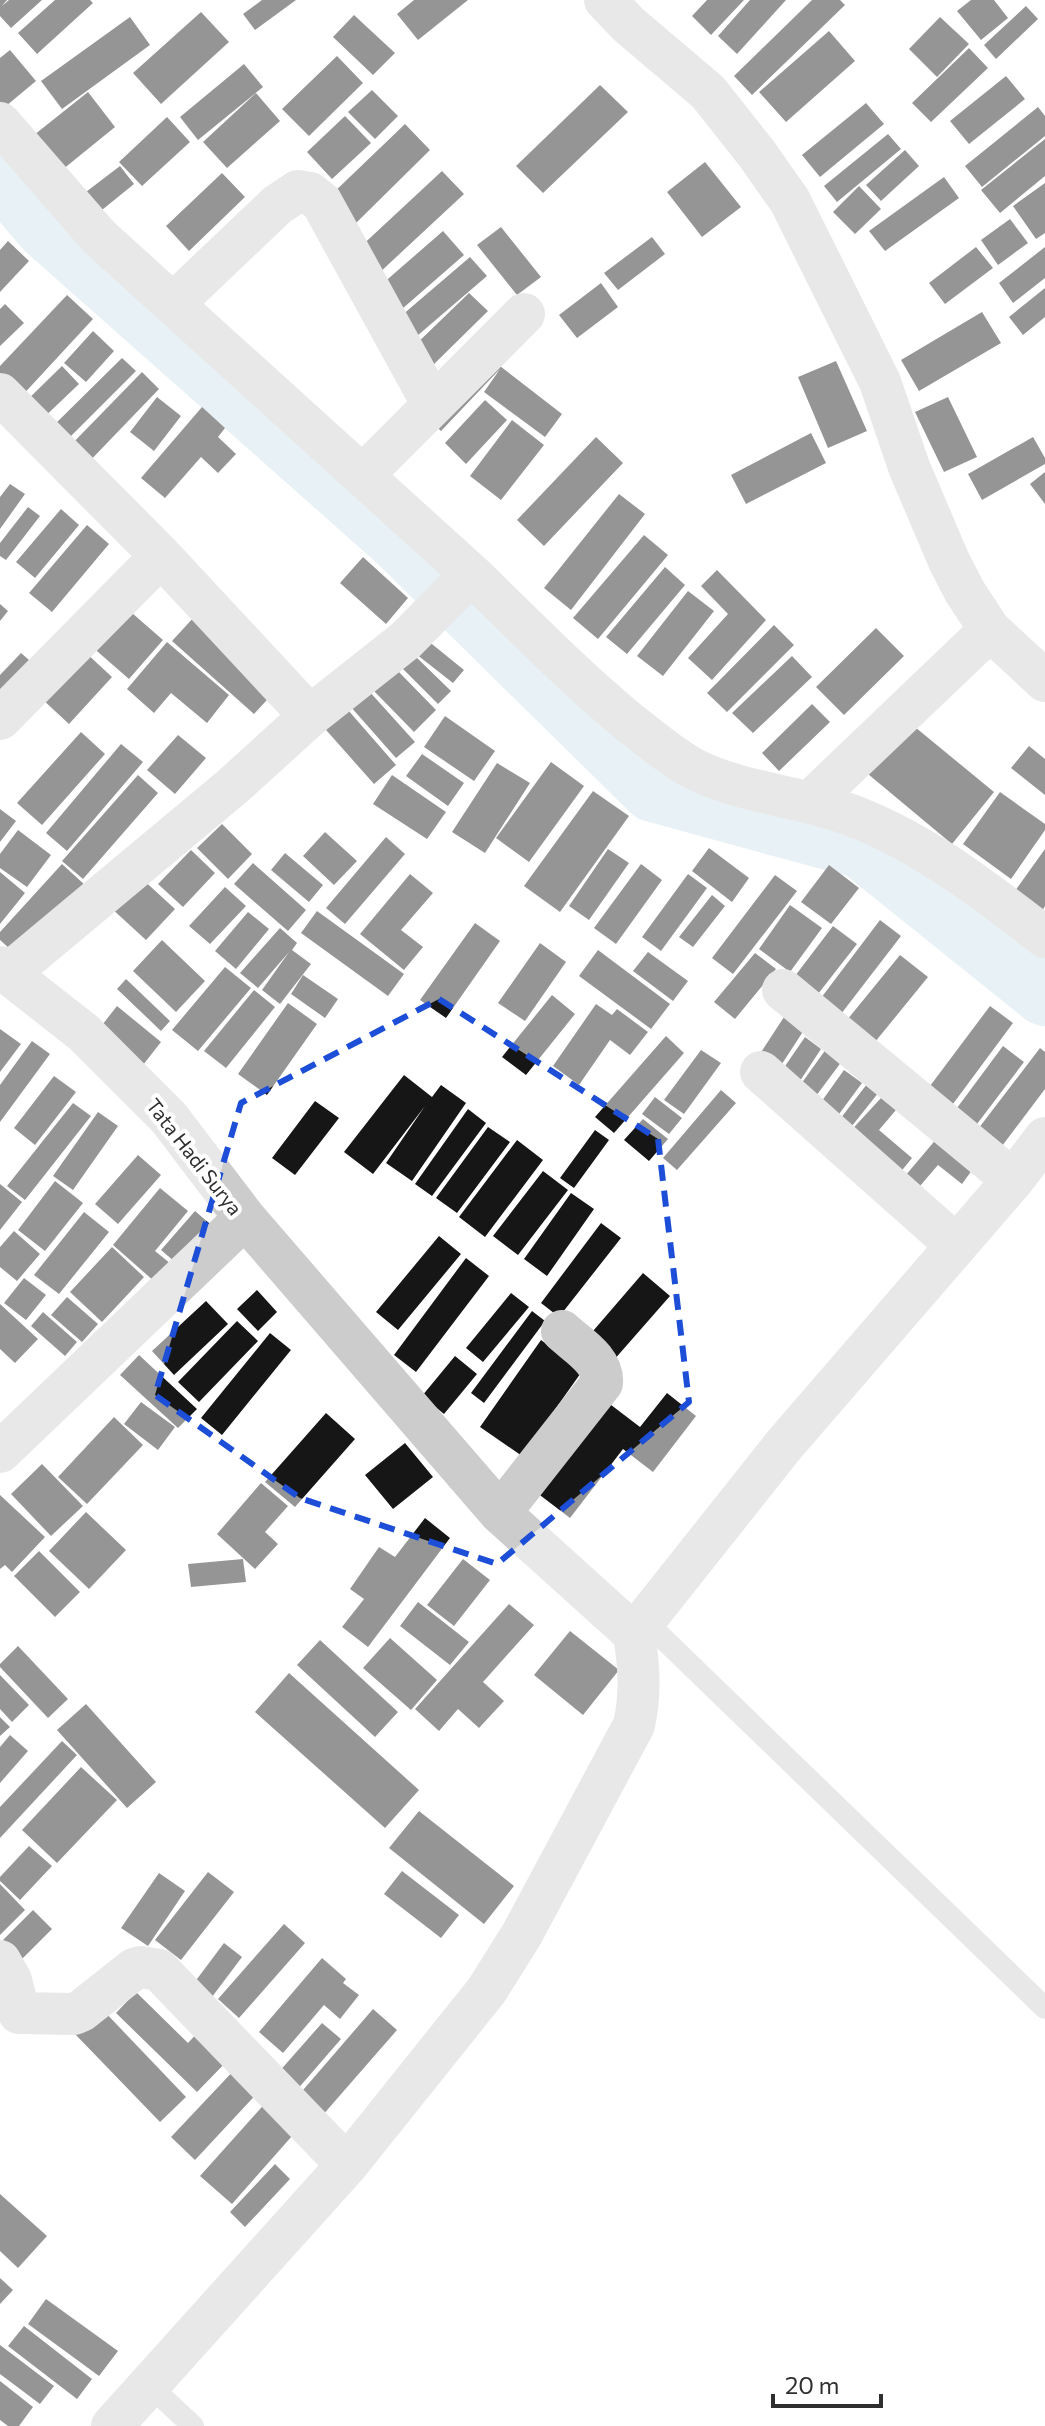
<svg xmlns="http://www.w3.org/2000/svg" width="1045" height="2426" font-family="Commissioner,sans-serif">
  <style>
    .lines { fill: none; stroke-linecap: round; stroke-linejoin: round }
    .river { stroke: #cde0e9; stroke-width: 64 }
    .building { fill: #161616 }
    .lane { stroke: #ccc; stroke-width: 22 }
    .street { stroke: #ccc; stroke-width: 42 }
    .marked { fill: none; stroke: #1d4ed8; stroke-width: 6; stroke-dasharray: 16 10; stroke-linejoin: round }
    .labels { text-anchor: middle; stroke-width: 8; stroke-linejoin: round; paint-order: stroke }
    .street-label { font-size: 20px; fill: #2f2f2f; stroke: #fff }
  </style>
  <rect width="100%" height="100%" fill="#fff"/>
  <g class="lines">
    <path class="river" d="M0,173L47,228L397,538L653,790L862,847L1045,994"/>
  </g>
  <path class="building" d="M0,0H7L2,6L9,0H42L11,28L0,16Z
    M55,0H90L93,3L37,54L18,33Z
    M262,0H296L255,30L243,14Z
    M414,0H468L418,40L397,14Z
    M707,0H744L711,35L692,16Z
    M750,0H786L737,54L718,36Z
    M812,0H840L845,5L752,95L734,76Z
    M971,0H994L1008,18L981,40L957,11Z
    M1026,6L1038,19L996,59L984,45Z
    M201,12L229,42L161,104L133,73Z
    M354,15L395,53L373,75L333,37Z
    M130,17L150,45L62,109L41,81Z
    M940,17L969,44L937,77L909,49Z
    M829,31L855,61L786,122L759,92Z
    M969,48L988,68L931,122L912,103Z
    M10,50L36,81L0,111V58Z
    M337,56L363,83L309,136L282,109Z
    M244,64L263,87L198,140L180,117Z
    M1006,76L1025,99L969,144L950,121Z
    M600,85L628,112L543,193L516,166Z
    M372,90L398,116L375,139L348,112Z
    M88,92L115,127L62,170L34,135Z
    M256,93L280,121L227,168L203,142Z
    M866,103L884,124L820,177L802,155Z
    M1038,107L1045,116V136L982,187L965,166Z
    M345,116L371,143L332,179L307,152Z
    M167,117L190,142L142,186L119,162Z
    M405,124L430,150L356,223L330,196Z
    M888,134L901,149L837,202L824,186Z
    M1045,139V176L1000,213L981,190Z
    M905,150L919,166L881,201L866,185Z
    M705,162L741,207L702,237L667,192Z
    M120,166L134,184L97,214L82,195Z
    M442,171L464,194L378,274L356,251Z
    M222,173L245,197L189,251L166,226Z
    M944,177L959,198L885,251L869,231Z
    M1045,183V233L1036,239L1013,206Z
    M859,186L881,209L855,234L833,212Z
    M1010,219L1028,243L998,265L981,240Z
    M501,227L541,277L517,295L477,245Z
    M443,231L464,255L402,309L381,285Z
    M652,237L665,254L618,290L604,273Z
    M8,241L29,261L0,292V250Z
    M976,247L993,268L945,304L929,283Z
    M1045,247V278L1013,303L999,283Z
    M470,257L487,276L410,342L394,322Z
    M601,283L618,307L577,338L559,315Z
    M1045,288V317L1023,335L1009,317Z
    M469,293L488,311L429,369L410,350Z
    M67,295L93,319L19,399L0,382V366Z
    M5,304L24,323L0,346V309Z
    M982,312L1001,343L919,391L901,360Z
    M93,331L114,351L86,382L64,363Z
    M487,356L562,414L545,437L484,392L500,369L441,431L427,418Z
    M122,358L136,371L62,445L48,431Z
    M836,361L867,431L828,448L798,377Z
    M62,366L79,384L37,424L20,407Z
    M142,372L159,389L84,467L66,450Z
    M157,397L181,416L154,451L130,432Z
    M948,397L977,457L944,472L915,412Z
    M485,400L507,420L466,464L445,443Z
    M202,407L225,428L218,437L236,454L218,473L201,457L165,498L141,478Z
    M512,420L544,445L501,500L470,476Z
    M811,433L826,463L746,504L731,475Z
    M596,437L623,463L544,546L517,520Z
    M1033,437L1045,458V464L982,500L968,474Z
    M1045,472V504L1030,484Z
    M10,484L25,494L0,529V497Z
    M619,494L645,514L571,610L544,588Z
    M28,507L40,516L6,560L0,556V543Z
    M61,509L79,525L35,578L16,562Z
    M87,525L109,544L52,612L29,593Z
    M644,535L668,555L598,639L573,618Z
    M363,557L408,598L386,624L340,583Z
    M665,567L685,585L627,654L606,637Z
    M717,570L766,620L712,680L688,658L728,614L701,586Z
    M688,591L714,611L663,676L637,656Z
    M0,604L8,611L0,621Z
    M124,606L163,640L129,679L90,645Z
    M195,616L277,689L254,714L172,641Z
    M774,625L794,645L727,712L707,693Z
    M876,628L904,656L844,715L816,687Z
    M427,640L464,670L453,683L416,654Z
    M167,642L229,695L207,723L171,693L154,713L127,689Z
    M84,651L112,677L69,724L41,698Z
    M21,653L37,667L0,706V675Z
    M414,655L451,691L438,704L402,668Z
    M792,656L812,677L753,733L732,713Z
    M395,668L436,710L414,732L373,690Z
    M368,690L415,742L396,758L350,706Z
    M341,702L396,765L374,784L319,722Z
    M812,704L830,722L779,771L762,753Z
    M445,716L495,751L474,781L424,747Z
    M904,718L994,792L952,844L862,769Z
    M81,732L105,754L42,825L17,803Z
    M178,735L206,758L175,794L147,770Z
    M121,744L143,762L67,851L46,833Z
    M1029,746L1045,759V795L1011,768Z
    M422,754L464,783L448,806L406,776Z
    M551,762L584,786L529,862L496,838Z
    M497,763L530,783L485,853L452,832Z
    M138,775L158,793L83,879L62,861Z
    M392,775L446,812L427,839L373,804Z
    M593,791L629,816L560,912L524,886Z
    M1000,792L1045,824V830L1011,879L963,844Z
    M0,809L16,821L0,842Z
    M222,824L252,854L228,879L197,848Z
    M18,830L51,855L27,887L0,868V854Z
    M325,832L357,861L334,885L303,856Z
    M386,837L405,854L345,924L326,908Z
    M709,848L749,878L732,902L692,871Z
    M608,849L629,863L589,920L569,906Z
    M1045,849V906L1042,911L1015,891Z
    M191,850L215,873L183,907L158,884Z
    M285,853L323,885L309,902L271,870Z
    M253,863L306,910L288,931L234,884Z
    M62,864L86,886L21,959L0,940V932Z
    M641,864L662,880L616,944L594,928Z
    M829,865L859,888L831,924L801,902Z
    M0,872L25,893L0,924Z
    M410,874L433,893L401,930L423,947L404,970L360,934Z
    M688,874L707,888L661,951L642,937Z
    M775,875L797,891L733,974L712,958Z
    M139,876L175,909L146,940L110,907Z
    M225,887L246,906L210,944L189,926Z
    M712,895L725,906L693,947L679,937Z
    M790,905L822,928L790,972L759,949Z
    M317,911L404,974L388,996L301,933Z
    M248,912L269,929L236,969L215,951Z
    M880,920L901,936L841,1014L821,998Z
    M475,923L500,941L446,1018L420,1000Z
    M833,926L857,944L818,994L795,976Z
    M280,928L297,943L292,950L311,964L280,1004L262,990L289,952L258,988L240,973Z
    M162,940L205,981L176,1012L133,971Z
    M540,943L566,962L525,1021L498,1003Z
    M598,950L670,1004L651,1029L579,976Z
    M648,952L688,981L673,1001L633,971Z
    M755,953L776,969L735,1019L714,1002Z
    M900,955L928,977L875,1042L847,1020Z
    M225,967L251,988L198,1051L172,1030Z
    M303,975L338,999L325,1018L291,994Z
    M126,979L170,1021L161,1031L117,989Z
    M254,990L275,1007L226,1068L204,1051Z
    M552,995L575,1014L526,1075L502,1057Z
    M288,1003L317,1024L267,1095L238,1074Z
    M596,1004L612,1015L617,1009L648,1032L630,1055L610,1040L579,1085L553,1066Z
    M117,1006L161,1042L143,1065L99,1029Z
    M990,1006L1013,1023L947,1112L924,1094Z
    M784,1017L804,1030L778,1070L758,1057Z
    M0,1029L21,1044L0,1072Z
    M666,1036L684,1053L614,1133L595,1117Z
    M805,1037L821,1049L798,1084L781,1072Z
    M32,1041L50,1054L0,1122V1085Z
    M829,1045L845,1057L816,1096L801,1084Z
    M1003,1046L1024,1062L974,1128L954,1112Z
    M1040,1048L1045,1052V1089L999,1150L975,1133Z
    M701,1050L721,1063L684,1114L664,1100Z
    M844,1070L862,1083L831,1125L814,1112Z
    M404,1075L432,1097L441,1085L466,1103L412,1181L386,1163L425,1106L373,1174L344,1152Z
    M54,1076L76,1092L35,1145L14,1128Z
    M867,1084L879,1092L848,1131L837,1123Z
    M721,1090L736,1103L677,1170L663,1158Z
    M655,1097L682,1118L669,1134L642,1114Z
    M881,1098L896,1110L879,1130L912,1158L895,1179L845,1137Z
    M315,1101L339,1118L295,1175L272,1158Z
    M73,1103L91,1116L25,1200L7,1186Z
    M468,1109L486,1123L432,1196L415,1184Z
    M98,1112L118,1126L73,1190L53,1176Z
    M643,1119L668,1139L649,1161L624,1140Z
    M488,1127L510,1142L457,1213L436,1198Z
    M595,1130L609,1140L574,1188L560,1178Z
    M938,1137L975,1166L962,1184L938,1165L914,1193L900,1182Z
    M517,1140L543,1160L485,1237L459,1217Z
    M138,1155L161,1175L118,1224L95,1204Z
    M543,1171L568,1190L518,1255L493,1236Z
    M55,1181L83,1203L45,1251L18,1230Z
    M0,1184L22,1202L0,1230Z
    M160,1188L188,1211L155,1251L171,1264L155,1282L113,1245Z
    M571,1193L594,1209L547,1276L524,1259Z
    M195,1211L217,1230L182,1268L161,1250Z
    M84,1212L109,1232L59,1294L34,1275Z
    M601,1223L621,1238L559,1317L541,1303Z
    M14,1231L40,1254L17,1281L0,1267V1247Z
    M439,1236L461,1254L398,1330L376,1312Z
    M112,1247L144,1277L102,1322L70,1292Z
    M466,1258L489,1276L416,1372L394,1355Z
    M643,1273L670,1296L613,1361L587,1338Z
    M24,1278L46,1295L26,1320L4,1303Z
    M257,1290L277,1312L258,1331L237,1309Z
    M511,1293L529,1307L483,1362L466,1348Z
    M67,1297L98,1324L82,1342L51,1315Z
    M206,1301L228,1324L174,1375L152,1351Z
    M0,1304L38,1339L15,1363L0,1349Z
    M532,1311L545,1321L484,1403L471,1393Z
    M43,1312L77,1342L65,1356L31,1326Z
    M237,1321L258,1341L199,1402L178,1382Z
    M270,1333L291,1350L222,1435L201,1418Z
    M541,1340L583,1370L522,1456L480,1427Z
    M139,1355L197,1409L178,1428L120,1375Z
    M455,1356L477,1374L444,1414L422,1396Z
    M667,1393L696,1416L653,1472L623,1449L570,1518L528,1486L598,1395L640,1427Z
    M141,1402L175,1427L158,1450L124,1424Z
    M326,1413L355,1439L295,1507L265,1482Z
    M114,1417L143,1445L87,1504L58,1477Z
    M405,1443L433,1477L393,1509L365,1475Z
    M42,1464L83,1506L51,1536L11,1494Z
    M261,1483L288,1506L265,1532L278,1544L255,1569L217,1534Z
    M0,1495L45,1537L12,1572L5,1565L0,1569Z
    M86,1512L126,1550L89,1589L49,1551Z
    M425,1518L450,1538L368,1647L342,1627L364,1599L350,1589L379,1547L395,1557Z
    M39,1551L80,1592L55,1617L14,1576Z
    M243,1559L246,1582L191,1587L188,1564Z
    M463,1559L490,1580L454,1626L427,1605Z
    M418,1602L469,1642L450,1665L400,1626Z
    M509,1604L534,1625L483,1682L504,1701L479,1728L458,1709L439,1731L415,1709Z
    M570,1631L619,1670L583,1715L534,1675Z
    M390,1638L437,1680L411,1710L363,1668Z
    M320,1640L398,1712L375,1737L297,1665Z
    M18,1646L68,1699L48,1718L0,1667V1664Z
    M289,1673L419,1790L385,1828L255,1712Z
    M0,1675L29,1705L12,1722L0,1709Z
    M86,1704L156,1782L127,1808L57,1730Z
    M0,1717L10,1727L0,1736Z
    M10,1735L28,1751L0,1783V1747Z
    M62,1741L77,1755L0,1838V1807Z
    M81,1767L117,1800L57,1863L22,1830Z
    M419,1811L514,1886L484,1924L389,1848Z
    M29,1846L52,1866L20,1900L0,1881V1877Z
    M402,1871L459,1915L441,1938L384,1894Z
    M208,1872L234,1892L181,1960L155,1940Z
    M159,1873L185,1891L148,1946L121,1928Z
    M0,1884L25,1910L0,1935Z
    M33,1910L52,1929L22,1959L3,1940Z
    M284,1924L305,1943L239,2018L218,1999Z
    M224,1943L242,1957L209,2001L191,1987Z
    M322,1958L346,1979L343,1983L359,1995L340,2019L324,2005L283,2053L259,2032Z
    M136,1992L188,2043L200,2030L231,2057L197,2092L116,2013Z
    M101,2008L186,2097L160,2122L75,2034Z
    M373,2009L397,2030L315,2124L291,2104Z
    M322,2023L341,2039L289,2099L270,2082Z
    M238,2066L262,2088L195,2160L171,2137Z
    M269,2099L300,2127L232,2204L200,2176Z
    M275,2164L290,2179L245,2227L230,2212Z
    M0,2194L47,2236L18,2268L0,2251Z
    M0,2278L13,2290L0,2304Z
    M46,2299L118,2351L99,2376L28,2324Z
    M24,2326L92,2379L77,2399L8,2346Z
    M0,2345L54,2386L40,2404L0,2374Z
    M0,2381L33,2407L19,2426H8L0,2420Z"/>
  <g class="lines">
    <path class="lane" d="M646,1622L1045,2008
      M149,2385L193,2426"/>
    <path class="street" d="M605,0L629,25L708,92L757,154L790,201L880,382L909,467L949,561L965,592L990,630L1045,681
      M0,123L99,237L471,574
      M173,304L277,205L298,191L310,193L322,203L433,405
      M0,394L161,556L310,716
      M363,475L524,314
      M0,719L161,556
      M810,802L990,630
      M0,967L84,1033L169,1118L245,1218L500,1513L634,1634C639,1666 641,1693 634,1725L522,1934L487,1990L347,2165L112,2426
      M9,973L233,786L310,716L406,640L471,574C523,624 574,677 630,723C651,739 671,757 694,769C740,792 791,795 839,811C915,836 983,889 1045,937
      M783,990L1013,1180
      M761,1072L956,1245
      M0,1452L245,1218
      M500,1513L602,1383C604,1360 577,1345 562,1331
      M634,1634L784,1445L1013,1180L1045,1138
      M0,1961L11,1980L19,2013
      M19,2013L74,2014L81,2011L134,1969L141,1967L159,1970L347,2165"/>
  </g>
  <path d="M0 0H1045V2426H0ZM439,999L658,1139L689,1402L497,1564L300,1498L155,1395L241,1103Z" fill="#fff" fill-opacity=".55" fill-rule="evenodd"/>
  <path class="marked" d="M439,999L658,1139L689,1402L497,1564L300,1498L155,1395L241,1103Z"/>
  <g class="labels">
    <g class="street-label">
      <text transform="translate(194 1157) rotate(52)" y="7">Tata Hadi Surya</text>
    </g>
  </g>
  <path d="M773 2394v12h108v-12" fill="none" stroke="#2f2f2f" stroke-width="4"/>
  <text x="785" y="2394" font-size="24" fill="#2f2f2f" stroke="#ffffff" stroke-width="6" paint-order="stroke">20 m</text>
</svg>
